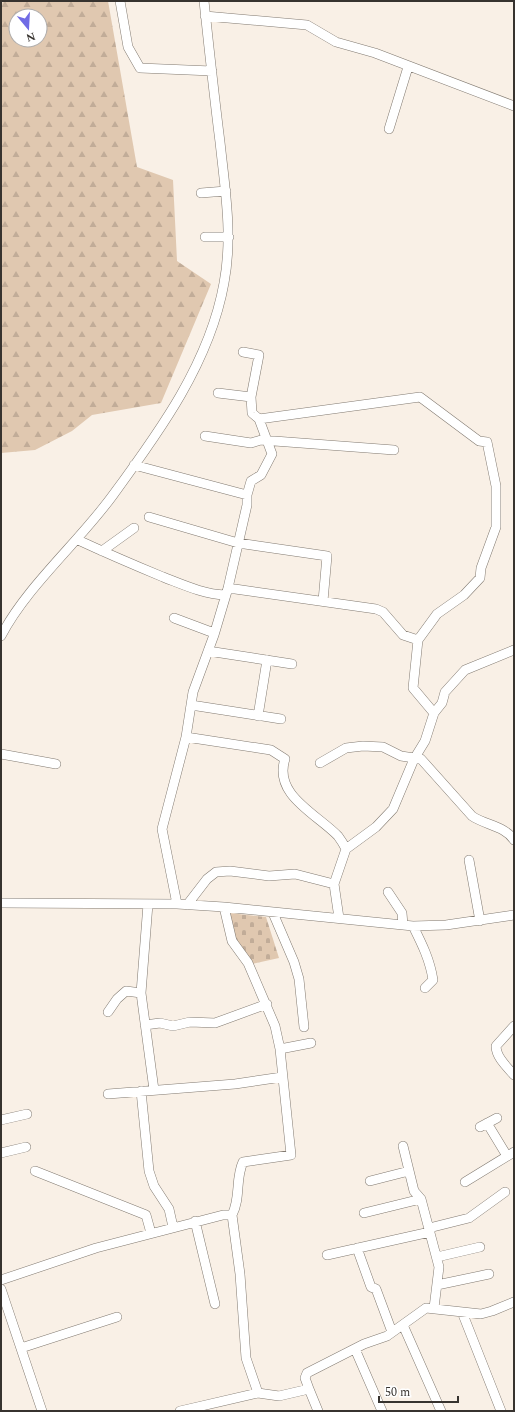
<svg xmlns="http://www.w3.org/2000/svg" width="515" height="1412" font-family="Spectral,serif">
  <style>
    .forest { fill: url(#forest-firs); fill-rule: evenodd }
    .cemetery { fill: url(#cemetery-stones) }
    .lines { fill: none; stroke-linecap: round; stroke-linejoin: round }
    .minor-casing { stroke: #827a71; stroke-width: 10 }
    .minor { stroke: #fff; stroke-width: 9 }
  </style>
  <defs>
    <pattern id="forest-firs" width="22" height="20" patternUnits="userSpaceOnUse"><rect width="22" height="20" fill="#e0c8b0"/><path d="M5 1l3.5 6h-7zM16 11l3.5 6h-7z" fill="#c1ac98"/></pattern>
    <pattern id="cemetery-stones" width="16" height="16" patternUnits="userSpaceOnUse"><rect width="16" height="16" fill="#e0c8b0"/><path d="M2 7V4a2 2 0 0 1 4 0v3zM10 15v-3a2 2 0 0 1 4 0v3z" fill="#c1ac98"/></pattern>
  </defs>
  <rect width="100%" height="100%" fill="#f9f0e6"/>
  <path class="forest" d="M3,1H108L137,167L173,180L177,261L211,284L161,403L92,415L72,431L35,450L1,453V7ZM16,16H40V40H16Z"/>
  <path class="cemetery" d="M229,913L266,917L279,958L252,964L234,940Z"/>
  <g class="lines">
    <g class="minor-casing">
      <path id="minor" d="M120,1L128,47L140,68L212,71
        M205,16L307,25L336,42L375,53L514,106
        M389,129L408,67
        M201,193L226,191
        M205,237H229
        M218,393L251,397
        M259,419L420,397L479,441L487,442L496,486V527L481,568L480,578L464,595L437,614L418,640
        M205,436L251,443L261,440L394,450
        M134,465L247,495
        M149,517L238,543L327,556L323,601
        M78,540C106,553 134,565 163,577C184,585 203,594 225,595
        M102,551L134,528
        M228,588L376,609L383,612L403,635L418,640L413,688L434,713
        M174,618L214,633
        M1,636C27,586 79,542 113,495C160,431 210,362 224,283C233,236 225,189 220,142C214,95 209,48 204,1
        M208,651L292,664
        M191,705L281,719
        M258,716L267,660
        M186,737L271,750L285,759C273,795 317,814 338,836C341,840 344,845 346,849
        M1,754L56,764
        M320,763L346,748L363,746L383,747L401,756L421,759L472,816C485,825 505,826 514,840
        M469,860L480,921
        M388,892L402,913L403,925
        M1,903L177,904L224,907L413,926L446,925L514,915
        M148,904L141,993L154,1090
        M177,904L162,829L186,737L193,692L214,635L228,588L247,505V495L251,481L261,475L272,454L259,419L252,413L251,397L259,355L243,352
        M187,905L207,879L216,872L230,871L269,876L295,874L334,884
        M224,907L232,941L248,963L275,1026L280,1049L291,1155L243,1162C235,1179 241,1198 232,1215
        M273,913L294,962L299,979L304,1027
        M339,918L334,884L346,849L376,827L393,809L414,759L425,741L434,713L442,703L445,692L465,670L514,650
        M413,926C422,944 430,960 433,980L425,988
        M108,1012L117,999L126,991L141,993
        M145,1025L160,1023L173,1026L190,1022L215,1023L267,1004
        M514,1026L496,1046C496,1057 507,1067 514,1075
        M280,1049L311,1043
        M141,1091L149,1171L154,1186L169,1209L173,1227
        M108,1094L235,1084L282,1077
        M1,1120L27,1114
        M487,1123L507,1156
        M480,1127L497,1118
        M403,1146L414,1191L421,1199L439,1267L434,1308
        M1,1153L26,1147
        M35,1171L146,1215L151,1233
        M370,1181L409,1171
        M465,1182L514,1152
        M364,1213L421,1199
        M195,1221L215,1304
        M429,1228L469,1218L505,1192
        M357,1248L371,1287L376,1289L392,1332
        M327,1255L430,1232
        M437,1257L480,1247
        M1,1280L96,1248L223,1215H232L240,1274L246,1358L258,1393
        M437,1285L489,1274
        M1,1289L42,1411
        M462,1312L501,1411
        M403,1325L441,1411
        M21,1348L117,1317
        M355,1349L382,1411
        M309,1389L318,1411
        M180,1411L258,1393L279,1396L309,1389L305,1378L307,1373L364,1344L387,1336L426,1308L481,1314L492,1311L514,1302"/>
    </g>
    <use href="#minor" class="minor"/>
  </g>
  <rect width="515" height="1412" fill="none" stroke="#37332f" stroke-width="4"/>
  <g transform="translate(28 28) rotate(162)"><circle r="19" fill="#ffffff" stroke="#afadac"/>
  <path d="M0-3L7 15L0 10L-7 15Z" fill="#706be5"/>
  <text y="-6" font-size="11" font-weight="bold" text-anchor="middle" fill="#37332f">N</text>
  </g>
  <path d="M379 1396v6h79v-6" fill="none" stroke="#37332f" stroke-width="2"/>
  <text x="385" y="1396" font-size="12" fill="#37332f" stroke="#ffffff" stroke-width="3" paint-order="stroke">50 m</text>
</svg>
